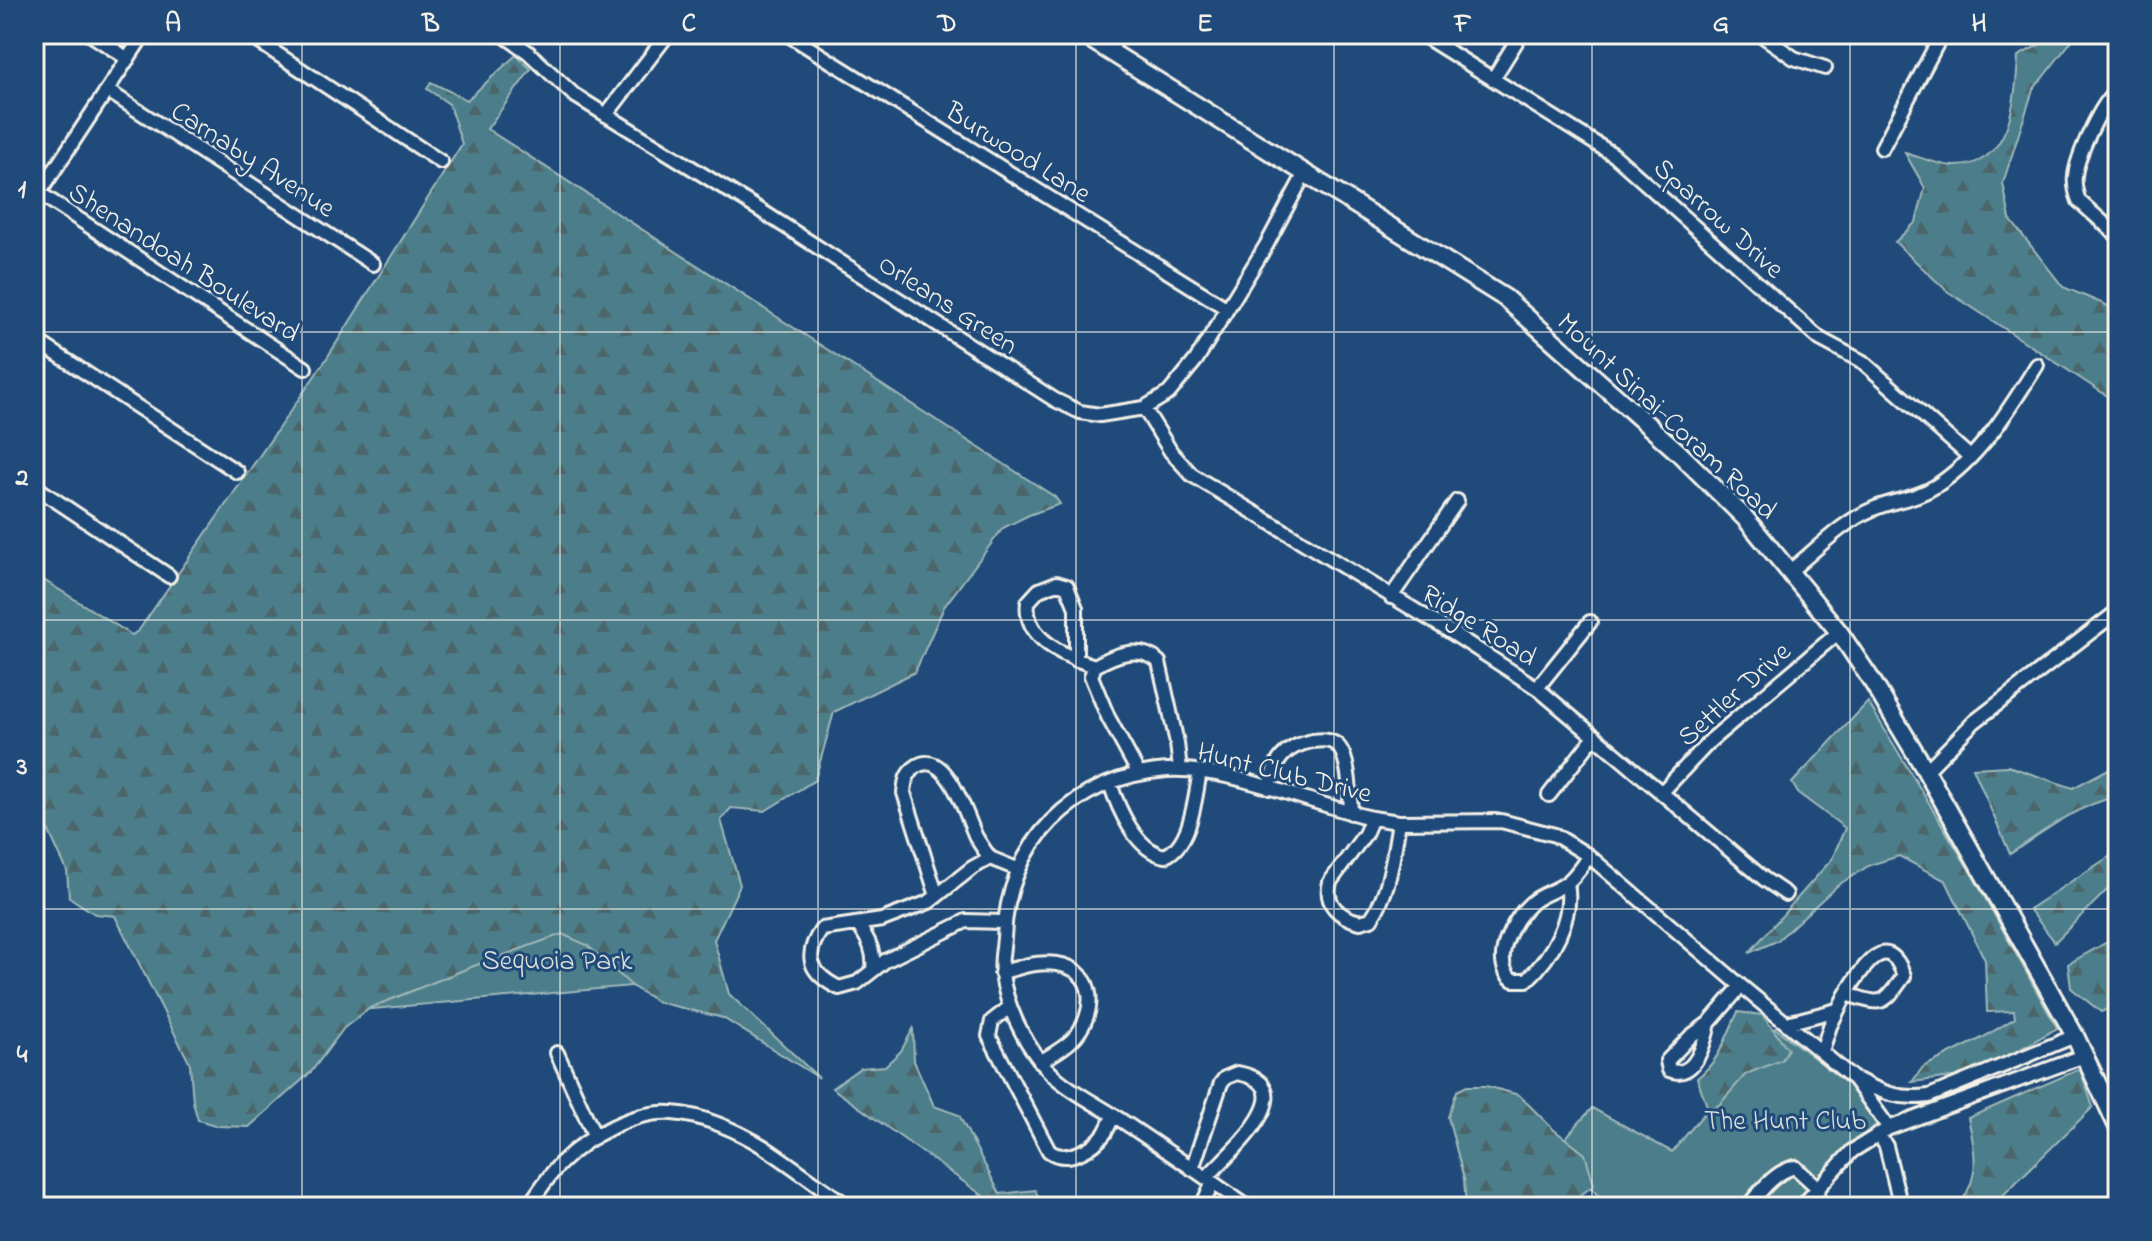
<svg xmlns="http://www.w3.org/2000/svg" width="2152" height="1241" font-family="'Indie Flower',sans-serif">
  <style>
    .green { fill: #4c7e8a; stroke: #a0b8b9; stroke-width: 2 }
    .forest { fill: url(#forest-firs); stroke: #a0b8b9; stroke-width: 2 }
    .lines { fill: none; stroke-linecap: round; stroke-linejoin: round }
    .minor-casing { stroke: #f4f1e8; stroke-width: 18 }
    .major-casing { stroke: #f4f1e8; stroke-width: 22 }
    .minor { stroke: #1f4a7a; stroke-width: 12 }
    .major { stroke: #1f4a7a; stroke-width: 16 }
    .grid { fill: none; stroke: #f4f1e8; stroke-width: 2; stroke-opacity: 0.55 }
    .labels { text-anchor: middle; stroke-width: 6; stroke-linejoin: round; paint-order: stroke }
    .street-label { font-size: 28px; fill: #f4f1e8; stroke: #1f4a7a }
    .park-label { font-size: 28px; fill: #dbe0da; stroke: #1f4a7a }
    .neatline { fill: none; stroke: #f4f1e8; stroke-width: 3 }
    .grid-label { font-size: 26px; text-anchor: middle; font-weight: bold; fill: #f4f1e8 }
  </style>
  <defs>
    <pattern id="forest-firs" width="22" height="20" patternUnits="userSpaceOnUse" patternTransform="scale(2)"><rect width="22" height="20" fill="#4c7e8a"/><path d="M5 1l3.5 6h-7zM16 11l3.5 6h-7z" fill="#4b666b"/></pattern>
  </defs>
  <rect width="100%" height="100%" fill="#1f4a7a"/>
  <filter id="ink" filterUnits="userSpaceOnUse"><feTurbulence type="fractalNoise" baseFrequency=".0125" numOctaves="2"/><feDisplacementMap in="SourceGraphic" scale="16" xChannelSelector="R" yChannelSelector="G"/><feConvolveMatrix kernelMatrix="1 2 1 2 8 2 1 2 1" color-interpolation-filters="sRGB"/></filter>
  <g filter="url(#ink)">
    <path class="green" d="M563,919L643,985L327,1013Z
      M1775,1028L1854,1088L1877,1124L1791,1207H1609L1555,1150L1592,1108L1672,1152Z"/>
    <path class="forest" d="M2050,34H2077L2033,90L2003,183L2010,219L2063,287L2118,310V403L1947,291L1895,242L1916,222L1925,188L1905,153C1920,157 1938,165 1953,166C2011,168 2016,98 2018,56L2039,45Z
      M516,55L531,69L487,129L1055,497L1060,504L1029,515L1003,528L944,607L915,672L834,712L815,780L765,811L731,808L721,820L740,885L714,940L729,994L819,1078L723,1018L658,1002L633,987L587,945L562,934L471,967L370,1008L344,1028L311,1072L249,1127L218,1126L198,1120L193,1102L190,1064L115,916L95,914L69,897L67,871L47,827L34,822V574L132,635L139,630L325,361L462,144L449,104L427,89L431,82L467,100Z
      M1868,702L1973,876L2057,1028L1977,1074L1912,1082L1923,1067L1982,1038L2015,1018L2014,1011L1987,1012L1985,960L1946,881L1899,856L1870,865L1838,885L1777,941L1749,953L1832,859L1845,828L1798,793L1792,783Z
      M2118,764V796C2078,805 2044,831 2010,854L1973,768L2008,766L2073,788Z
      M2118,851V879L2055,942L2029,909Z
      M2118,936V1004L2101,1012L2071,988L2068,964Z
      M1738,1012L1762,1015L1788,1049L1782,1060L1746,1074L1719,1105L1708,1109L1697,1078C1720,1061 1726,1036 1738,1012Z
      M913,1029L914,1061L934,1106L959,1115L1000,1194L1035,1190L1044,1207H999L832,1088L860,1068L885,1066L901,1051Z
      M2080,1069L2093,1107L1991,1207H1957C1981,1179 1976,1152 1968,1118Z
      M1467,1086H1486L1519,1095L1553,1129L1585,1154L1594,1185L1571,1202V1207H1466L1464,1179L1448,1117L1457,1091Z"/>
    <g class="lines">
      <g class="minor-casing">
        <path id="minor" d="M90,34L128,59
          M247,34L441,162
          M502,34L528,52L574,95L760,210L1055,400L1080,412L1100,415L1144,408L1169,393L1196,360L1267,244L1305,173
          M787,34L1226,308
          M1421,34L1614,155L1820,339L1863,362L1970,457
          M1760,34L1794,58L1825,68
          M1111,52L1117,34
          M1493,79L1521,34
          M2118,90C2102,101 2077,156 2075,176C2074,184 2076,193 2079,201L2118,236
          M108,91L373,264
          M606,115L668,34
          M1882,148L1942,34
          M39,193L305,368
          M34,201L144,34
          M34,339L237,472
          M1144,408L1171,452L1192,475L1446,629L1537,688L1764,879L1786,894
          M34,486L169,576
          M1790,571C1815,551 1842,522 1873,509C1894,500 1916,499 1936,486C1980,458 2010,408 2037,365
          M1391,597L1457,501
          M1076,660V608L1067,586L1057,583L1039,590L1028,602C1023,639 1066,657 1095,666
          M1537,688L1590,622
          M1926,771L1974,722L2118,611
          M1139,774L1108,717L1091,676L1095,666C1114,655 1140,644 1159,662L1177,743L1180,770
          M1110,783C1118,808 1136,851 1165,856C1192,844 1195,797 1200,771
          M1269,788C1274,761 1284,747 1312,741C1321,740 1330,739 1337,745C1350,757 1350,796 1351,813
          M1662,792L1711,740L1839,632
          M1549,795L1595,736
          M1372,818L1365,834L1330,882C1324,904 1339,917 1360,922L1371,919C1391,890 1393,855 1399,822
          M990,858L972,868L929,902L882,920L822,929C802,957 811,974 839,988L857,983L885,961L966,921L1003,922
          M990,858L1017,869
          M1567,883C1574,918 1552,956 1527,980H1513C1489,962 1513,919 1531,903C1542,893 1558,891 1569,881C1577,874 1583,864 1589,856
          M937,896L904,793C905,781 906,773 917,766C947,748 967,818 976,837C980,844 985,851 990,858
          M858,925C869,940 875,952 873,970
          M1001,973C1019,967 1037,961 1057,964C1098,970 1097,1015 1072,1040C1063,1049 1051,1055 1040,1062
          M1010,1007L992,1021L989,1036L1049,1151C1067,1164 1093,1149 1105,1133C1108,1128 1111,1121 1113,1115
          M1709,1023C1705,1042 1695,1081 1669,1070L1667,1061L1691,1036L1709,1023L1741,986
          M1787,1023L1837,1010
          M1822,1051L1830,1026L1846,994C1882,1004 1881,1009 1904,976C1887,926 1860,972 1846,994
          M557,1053L595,1137
          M1858,1080C1882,1093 1901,1100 1929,1096L2075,1036
          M1878,1134L1886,1146L1901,1207
          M1192,1169L1221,1083L1225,1078L1237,1073C1310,1086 1227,1155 1206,1178
          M528,1207C538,1192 548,1176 561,1163C587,1137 634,1110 672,1113C703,1115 738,1131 764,1147C793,1166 821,1188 850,1207
          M1201,1207L1213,1183
          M1248,1207C1203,1176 1159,1145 1113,1115C1088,1099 1060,1086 1041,1062C1022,1038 1006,1005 1002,974C1000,963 1003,950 1004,938C1007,844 1072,777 1167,770C1228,766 1310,804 1372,818L1399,822L1501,821L1555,835L1589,856L1741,986L1854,1079L1889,1128
          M1747,1207C1761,1191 1774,1172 1795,1167L1819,1189
          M1801,1207L1852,1151L1889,1128L2084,1056"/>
      </g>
      <g class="major-casing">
        <path id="major" d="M1082,34L1505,298L1678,452L1746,519L1839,632L1872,681L1926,771L2075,1036L2118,1127"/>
      </g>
      <use href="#minor" class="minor"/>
      <use href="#major" class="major"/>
    </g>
  </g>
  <path class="grid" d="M302,34V1207M560,34V1207M818,34V1207M1076,34V1207M1334,34V1207M1592,34V1207M1850,34V1207M34,332H2118M34,620H2118M34,909H2118"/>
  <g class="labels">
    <g class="street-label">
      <text transform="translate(1019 151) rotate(32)" y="10">Burwood Lane</text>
      <text transform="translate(254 158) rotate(33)" y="10">Carnaby Avenue</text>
      <text transform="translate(1720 217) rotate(42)" y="10">Sparrow Drive</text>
      <text transform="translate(185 261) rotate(33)" y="10">Shenandoah Boulevard</text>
      <text transform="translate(949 303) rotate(33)" y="10">Orleans Green</text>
      <text transform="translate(1668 415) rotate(43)" y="10">Mount Sinai-Coram Road</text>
      <text transform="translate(1480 624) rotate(32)" y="10">Ridge Road</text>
      <text transform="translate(1733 693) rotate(-42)" y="10">Settler Drive</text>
      <text transform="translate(1285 771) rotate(14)" y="10">Hunt Club Drive</text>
    </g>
    <g class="park-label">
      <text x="557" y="969">Sequoia Park</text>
      <text x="1785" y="1129">The Hunt Club</text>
    </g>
  </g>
  <rect width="2152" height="1241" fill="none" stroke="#1f4a7a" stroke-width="88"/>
  <rect x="44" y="44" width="2064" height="1153" class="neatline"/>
  <g class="grid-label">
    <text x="173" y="31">A</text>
    <text x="431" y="31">B</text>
    <text x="689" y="31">C</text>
    <text x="947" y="31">D</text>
    <text x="1205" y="31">E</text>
    <text x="1463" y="31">F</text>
    <text x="1721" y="31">G</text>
    <text x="1979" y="31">H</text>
    <text x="22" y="197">1</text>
    <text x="22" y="485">2</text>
    <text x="22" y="774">3</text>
    <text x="22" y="1062">4</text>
  </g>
</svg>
